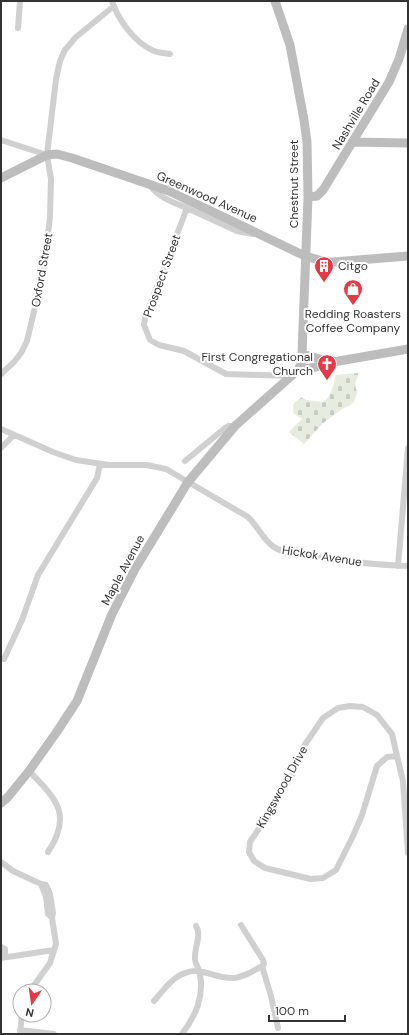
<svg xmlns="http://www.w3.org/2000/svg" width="409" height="1035" font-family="'DM Sans',sans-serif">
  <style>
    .cemetery { fill: url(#cemetery-stones) }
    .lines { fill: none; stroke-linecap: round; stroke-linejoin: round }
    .street { stroke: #d0d0d0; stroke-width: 6 }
    .secondary { stroke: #bdbdbd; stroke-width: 9 }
    .labels { text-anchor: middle; stroke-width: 4; stroke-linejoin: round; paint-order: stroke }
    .street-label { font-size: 12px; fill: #333; stroke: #fff }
    .poi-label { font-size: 12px; fill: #333; stroke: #fff; text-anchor: start }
  </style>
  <defs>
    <pattern id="cemetery-stones" width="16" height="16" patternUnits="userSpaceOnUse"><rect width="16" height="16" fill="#e6ecdf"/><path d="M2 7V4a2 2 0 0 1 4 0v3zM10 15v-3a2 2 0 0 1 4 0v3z" fill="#c6cbc0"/></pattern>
  </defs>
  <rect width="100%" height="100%" fill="#fff"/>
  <path class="cemetery" d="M359,373L355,384L357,393L354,402L349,406L342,409L322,424L304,444L289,432L302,419L293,413L294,403L302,397L306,400L324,402C332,394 333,386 336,375Z"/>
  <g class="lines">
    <path class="street" d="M112,1C118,20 135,43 154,51C159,53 165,53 170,54
      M18,28L20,1
      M1,140L47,155
      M150,185C157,197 175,203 187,208L145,318L144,325L150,340L159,345L184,351L226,374L291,376
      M187,208L237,231L253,234
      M1,374L14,362L21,353L27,341L44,269L50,217L51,179L47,155L56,79L60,61L65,50L76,37L114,6
      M1,429L53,452L76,460L109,465H147L166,469L248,517C258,526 263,540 274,547C284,554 298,554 310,556C342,561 375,565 408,566
      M1,448L14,435
      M185,461L225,428L229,426H235
      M398,566L408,448
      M4,659L22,620L38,575L97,478L100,464
      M350,706L363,707L377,715L392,734L397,756L387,757L377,766L362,815L353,836L336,870L323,878L311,879L265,868L254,861L249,852L250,842L275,804L292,775L304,746L323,718L338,708Z
      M397,756L403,781L408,853
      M29,771C56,799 73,814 48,852
      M1,862L13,871L41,884L46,885L50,894L53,913L52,918L56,944L50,963L30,991
      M41,884L46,897L48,914L52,918
      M241,925L263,960L264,964L262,966L271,996L278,1028
      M1,947L5,949V957
      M1,958L54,950
      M154,1001C161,993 168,983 177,977C200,962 213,980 234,978C244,977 254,971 262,966
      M20,1030L54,1034
      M20,1034L22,1015
      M182,1034C196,1015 204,997 200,974C199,968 195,964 195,959C194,948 202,935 196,926"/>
    <path class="secondary" d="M352,142L408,143
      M1,178L47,155L57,154L72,158L169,191L305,256L326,262H333L408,256
      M308,197L317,196L323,190L389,82L399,59L408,29
      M302,354L324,360L333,361
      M298,370L316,367L339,361L408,349
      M1,803L8,797L29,771L56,733L77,701L112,614L135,569L188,482L235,426L298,370L301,364L302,354L308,197L307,142L304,120L290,45L275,1"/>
  </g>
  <defs>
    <g id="building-pin" transform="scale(1)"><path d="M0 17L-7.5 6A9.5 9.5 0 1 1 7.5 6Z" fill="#e63946" stroke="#fff"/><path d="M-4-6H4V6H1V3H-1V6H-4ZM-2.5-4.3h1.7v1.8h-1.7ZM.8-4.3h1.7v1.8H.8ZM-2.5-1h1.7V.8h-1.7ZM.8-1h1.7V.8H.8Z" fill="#fff"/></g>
    <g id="shop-pin" transform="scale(1)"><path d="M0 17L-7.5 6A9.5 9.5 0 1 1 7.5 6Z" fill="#e63946" stroke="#fff"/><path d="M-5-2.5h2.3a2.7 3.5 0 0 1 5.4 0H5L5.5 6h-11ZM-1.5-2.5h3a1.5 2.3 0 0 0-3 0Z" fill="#fff"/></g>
    <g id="church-pin" transform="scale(1)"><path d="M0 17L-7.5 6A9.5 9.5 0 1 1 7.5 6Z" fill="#e63946" stroke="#fff"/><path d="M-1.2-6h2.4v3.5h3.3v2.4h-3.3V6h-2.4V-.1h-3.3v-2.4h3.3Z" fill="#fff"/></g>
  </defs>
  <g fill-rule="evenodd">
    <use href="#building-pin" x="324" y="266"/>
    <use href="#shop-pin" x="353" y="289"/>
    <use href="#church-pin" x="327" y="364"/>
  </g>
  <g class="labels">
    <g class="street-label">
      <text transform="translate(356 114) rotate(-59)" y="4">Nashville Road</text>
      <text transform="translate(294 184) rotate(-90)" y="4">Chestnut Street</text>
      <text transform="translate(207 197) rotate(24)" y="4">Greenwood Avenue</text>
      <text transform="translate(42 270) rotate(-80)" y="4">Oxford Street</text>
      <text transform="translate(162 276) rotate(-70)" y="4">Prospect Street</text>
      <text transform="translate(322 556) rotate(9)" y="4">Hickok Avenue</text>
      <text transform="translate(123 570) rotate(-62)" y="4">Maple Avenue</text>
      <text transform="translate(282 787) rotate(-61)" y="4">Kingswood Drive</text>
    </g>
    <g class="poi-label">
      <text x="338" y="270">Citgo</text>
      <text x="353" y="318" text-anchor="middle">Redding Roasters<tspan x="353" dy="14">Coffee Company</tspan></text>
      <text x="313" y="361" text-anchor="end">First Congregational<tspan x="313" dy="14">Church</tspan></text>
    </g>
  </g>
  <rect width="409" height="1035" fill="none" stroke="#333333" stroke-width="4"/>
  <g transform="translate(32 1003) rotate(193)"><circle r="19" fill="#ffffff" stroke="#adadad"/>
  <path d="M0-3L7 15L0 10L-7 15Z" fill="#e63946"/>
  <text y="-6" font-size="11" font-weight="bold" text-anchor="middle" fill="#333333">N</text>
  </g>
  <path d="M269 1015v6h76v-6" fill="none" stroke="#333333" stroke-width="2"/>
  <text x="275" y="1015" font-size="12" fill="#333333" stroke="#ffffff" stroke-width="3" paint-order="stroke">100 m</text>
</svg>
